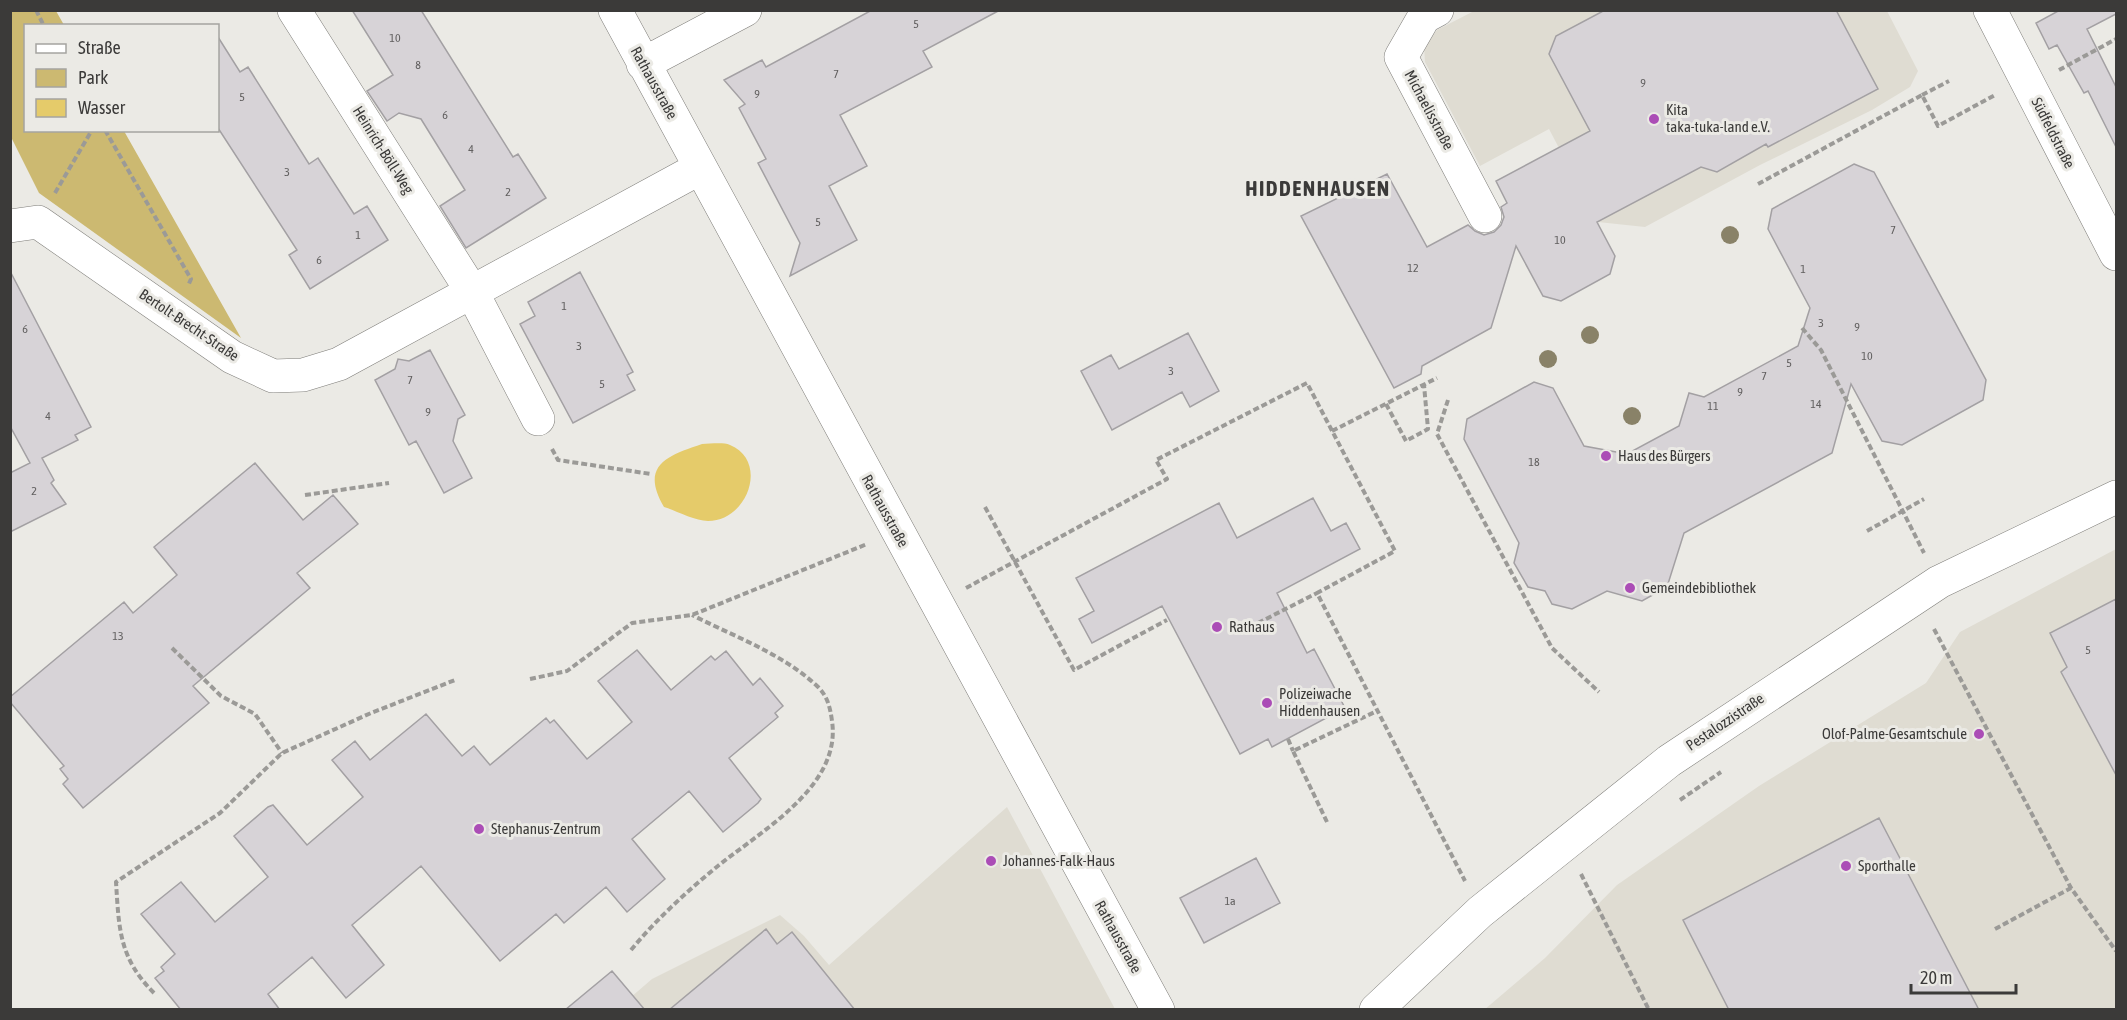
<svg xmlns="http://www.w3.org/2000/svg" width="2127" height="1020" font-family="'Asap Condensed',sans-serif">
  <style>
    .built { fill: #dfdcd2 }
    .green { fill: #ccb971 }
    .water { fill: #e5cb6a }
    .building { fill: #d7d3d7; stroke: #a3a0a3; stroke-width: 1.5 }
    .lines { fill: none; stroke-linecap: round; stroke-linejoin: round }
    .minor-casing { stroke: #7e7d79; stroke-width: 34 }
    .path { stroke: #9b9a97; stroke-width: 4; stroke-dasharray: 6 3; stroke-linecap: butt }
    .minor { stroke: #fff; stroke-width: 33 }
    .tree { fill: #898268 }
    .poi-dot { fill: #ab4db6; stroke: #ebeae5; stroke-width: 2 }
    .labels { text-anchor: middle; stroke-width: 6; stroke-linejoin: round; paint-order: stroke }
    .number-label { font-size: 12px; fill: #626060 }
    .street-label { font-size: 15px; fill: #3b3a39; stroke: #ebeae5 }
    .poi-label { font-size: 15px; fill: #3b3a39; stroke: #ebeae5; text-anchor: start }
    .district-label { font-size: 21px; font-weight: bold; letter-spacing: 1.5px; fill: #3b3a39; stroke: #ebeae5 }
  </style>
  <rect width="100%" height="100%" fill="#ebeae5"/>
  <path class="built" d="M1474,11H1887L1918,71L1910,87L1872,110L1760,165L1645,227L1598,222L1549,129L1480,166L1425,62L1424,46L1437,30Z
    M2116,549V1009L1484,1010L1545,958L1617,885L1759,786L1926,683L1960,632Z
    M1007,807L1115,1009L616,1010L652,979L780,915L804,936L829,965Z"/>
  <path class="green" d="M11,10L56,11L64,25L26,26V130L124,131L241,338L39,193L11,137Z"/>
  <path class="water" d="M702,444C710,444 723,442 730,445C769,461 748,521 708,521C695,521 677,511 664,507C640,466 666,456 702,444Z"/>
  <path class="building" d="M352,10H421L513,157L518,154L546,198L466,248L440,206L465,190L421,119L399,113L387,121L367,91L393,75Z
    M872,10H1000L923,51L932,67L840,115L867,166L829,186L857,240L790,276L800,243L758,163L766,159L739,108L745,104L724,80L762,60L766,67Z
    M1605,10H1836L1878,89L1768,147L1766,144L1717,172L1701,167L1597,222L1615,256L1610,274L1561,301L1543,296L1516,246L1491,328L1422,366L1421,374L1394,388L1301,216L1387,174L1427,247L1468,225L1475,231L1484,235L1494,232L1501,225L1504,217L1501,207L1507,203L1496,181L1590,131L1549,54L1556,36Z
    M2060,10H2116V14L2087,29L2116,87V147L2088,91L2084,93L2057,45L2049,49L2036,23Z
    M218,37L240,72L248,67L309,164L318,158L354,214L367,206L388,240L310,289L289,255L297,250L218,128Z
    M1854,164L1874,172L1986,380L1983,400L1902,445L1882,441L1851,384L1832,453L1684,533L1667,587L1642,601L1607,591L1572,609L1552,604L1545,591L1528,587L1514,563L1519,543L1464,439L1467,419L1534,382L1553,388L1584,446L1627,454L1679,426L1689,393L1704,397L1798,346L1810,308L1768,229L1772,209Z
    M10,271L91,427L75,435L78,440L42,458L54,480L51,483L66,504L10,532V473L30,463L10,426Z
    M580,272L633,372L627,375L635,390L573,423L520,324L535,316L528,302Z
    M1188,333L1219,391L1190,407L1182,392L1112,430L1081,371L1111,355L1119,369Z
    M430,350L465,415L458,419L453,441L472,478L444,493L416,441L409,445L375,380L395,369L398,359L409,361Z
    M255,463L303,520L333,495L358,524L297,573L310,588L193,686L209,703L83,808L63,784L68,779L60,769L64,766L10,702V697L124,602L133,613L177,575L154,547Z
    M1313,498L1331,531L1346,523L1360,549L1277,593L1307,653L1314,649L1345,708L1272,747L1268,739L1240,754L1162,606L1092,643L1079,619L1094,611L1076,578L1219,503L1237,538Z
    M2116,599V775L2061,672L2067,667L2050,633Z
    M637,650L671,690L711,656L715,660L726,651L753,685L760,678L783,706L775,713L778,717L729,758L761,799L758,803L723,832L689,791L632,839L665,879L627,912L606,887L564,923L556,914L500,961L421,866L352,925L384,965L346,998L312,957L268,994L280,1010H181L155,978L164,971L161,967L175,954L141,914L181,882L215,922L268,877L234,836L268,807L273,805L307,845L363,797L332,760L355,741L370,760L426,714L462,756L474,746L490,765L546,718L550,723L554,720L587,759L632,722L598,681Z
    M1879,818L1979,1010H1729L1683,920Z
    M1256,858L1280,903L1204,943L1180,898Z
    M766,929L777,944L792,932L855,1010H669Z
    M612,971L645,1010H565Z"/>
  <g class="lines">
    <g class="minor-casing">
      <path id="minor" d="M294,10L471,290L538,419
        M615,10L1158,1010
        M1437,10L1424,17L1401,57L1485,216
        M1990,10L2116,254
        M643,64L745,10
        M10,226L38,222L232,357L273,376L303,375L339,364L700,168
        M1376,1010L1480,912L1669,761L1939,582L2116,497"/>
    </g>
    <path class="path" d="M36,10L44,26
      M2059,70L2116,39
      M1922,95L1949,81
      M105,130L191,279L188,286
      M1758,184L1922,95L1938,126L1995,95
      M55,193L92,130
      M1802,328L1821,350L1924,553
      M1448,400L1437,434L1552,648L1599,692
      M1386,404L1406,441L1428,429L1424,385
      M1332,431L1437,378
      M552,449L558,460L651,474
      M305,495L389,483
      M985,507L1074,670L1167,620
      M1867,531L1924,499
      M966,588L1167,479L1156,460L1307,383L1395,551L1317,593L1465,881
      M1258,623L1317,593
      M1934,629L2071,888L2116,951
      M172,648L221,696L255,714L282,753
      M530,679L567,671L632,623L692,615L867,544
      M1288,739L1293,751
      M1680,800L1721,772
      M1327,822L1293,751L1379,710
      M1581,874L1649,1010
      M1995,929L2071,888
      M631,950C655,921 684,894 713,870C757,833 842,788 832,721C830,706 827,695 816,685C781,653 733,636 692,615
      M154,993C119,958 119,929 116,882L220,813L282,753L371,713L455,680"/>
    <use href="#minor" class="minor"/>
  </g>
  <g class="tree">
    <circle cx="1730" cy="235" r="9"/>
    <circle cx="1590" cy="335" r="9"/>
    <circle cx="1548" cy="359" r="9"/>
    <circle cx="1632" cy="416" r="9"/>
  </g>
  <g class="poi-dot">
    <circle cx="1654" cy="119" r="6"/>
    <circle cx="1606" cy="456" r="6"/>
    <circle cx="1630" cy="588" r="6"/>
    <circle cx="1217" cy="627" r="6"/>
    <circle cx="1267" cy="703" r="6"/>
    <circle cx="1979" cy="734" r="6"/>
    <circle cx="479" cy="829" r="6"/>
    <circle cx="991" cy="861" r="6"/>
    <circle cx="1846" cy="866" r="6"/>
  </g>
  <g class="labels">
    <g class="number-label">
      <text x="916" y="28">5</text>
      <text x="395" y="42">10</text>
      <text x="418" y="69">8</text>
      <text x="836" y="78">7</text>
      <text x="1643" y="87">9</text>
      <text x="757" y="98">9</text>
      <text x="242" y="101">5</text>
      <text x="445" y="119">6</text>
      <text x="471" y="153">4</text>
      <text x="287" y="176">3</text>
      <text x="508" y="196">2</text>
      <text x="818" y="226">5</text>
      <text x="1893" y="234">7</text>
      <text x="358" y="239">1</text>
      <text x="1560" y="244">10</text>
      <text x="319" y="264">6</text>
      <text x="1413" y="272">12</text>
      <text x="1803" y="273">1</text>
      <text x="564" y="310">1</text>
      <text x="1821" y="327">3</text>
      <text x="1857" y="331">9</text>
      <text x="25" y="333">6</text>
      <text x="579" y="350">3</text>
      <text x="1867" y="360">10</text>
      <text x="1789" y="367">5</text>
      <text x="1171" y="375">3</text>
      <text x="1764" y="380">7</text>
      <text x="410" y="384">7</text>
      <text x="602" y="388">5</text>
      <text x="1740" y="396">9</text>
      <text x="1816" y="408">14</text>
      <text x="1713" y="410">11</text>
      <text x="428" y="416">9</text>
      <text x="48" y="420">4</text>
      <text x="1534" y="466">18</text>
      <text x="34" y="495">2</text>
      <text x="118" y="640">13</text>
      <text x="2088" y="654">5</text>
      <text x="1230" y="905">1a</text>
    </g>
    <g class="street-label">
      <text transform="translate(654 83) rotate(61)" y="5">Rathausstraße</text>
      <text transform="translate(1429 110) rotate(62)" y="5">Michaelisstraße</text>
      <text transform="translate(2053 133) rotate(63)" y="5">Südfeldstraße</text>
      <text transform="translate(383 150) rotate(58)" y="5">Heinrich-Böll-Weg</text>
      <text transform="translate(189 325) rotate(34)" y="5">Bertolt-Brecht-Straße</text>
      <text transform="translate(885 511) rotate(61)" y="5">Rathausstraße</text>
      <text transform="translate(1725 722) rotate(-34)" y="5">Pestalozzistraße</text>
      <text transform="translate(1118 937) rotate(61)" y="5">Rathausstraße</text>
    </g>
    <g class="poi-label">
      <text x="1666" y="115">Kita<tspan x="1666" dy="17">taka-tuka-land e.V.</tspan></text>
      <text x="1618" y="461">Haus des Bürgers</text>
      <text x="1642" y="593">Gemeindebibliothek</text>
      <text x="1229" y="632">Rathaus</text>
      <text x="1279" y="699">Polizeiwache<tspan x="1279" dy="17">Hiddenhausen</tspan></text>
      <text x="1967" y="739" text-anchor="end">Olof-Palme-Gesamtschule</text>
      <text x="491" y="834">Stephanus-Zentrum</text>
      <text x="1003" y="866">Johannes-Falk-Haus</text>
      <text x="1858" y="871">Sporthalle</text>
    </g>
    <g class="district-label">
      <text x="1318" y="196">HIDDENHAUSEN</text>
    </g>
  </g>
  <rect width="2127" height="1020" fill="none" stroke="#3b3a39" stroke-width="24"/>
  <rect x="24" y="24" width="195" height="108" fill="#ebeae5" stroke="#a5a4a0" stroke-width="1.5"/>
  <rect x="36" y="44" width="30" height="9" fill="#ffffff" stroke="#a5a4a0" stroke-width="1.5"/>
  <text x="78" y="54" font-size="18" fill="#3b3a39">Straße</text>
  <rect x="36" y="69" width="30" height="18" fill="#ccb971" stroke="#a5a4a0" stroke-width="1.5"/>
  <text x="78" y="84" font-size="18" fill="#3b3a39">Park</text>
  <rect x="36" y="99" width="30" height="18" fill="#e5cb6a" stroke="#a5a4a0" stroke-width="1.5"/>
  <text x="78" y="114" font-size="18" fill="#3b3a39">Wasser</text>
  <path d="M1911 984v9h105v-9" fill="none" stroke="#3b3a39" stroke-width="3"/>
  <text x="1920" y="984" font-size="18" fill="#3b3a39" stroke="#ebeae5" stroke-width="4.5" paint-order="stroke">20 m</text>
</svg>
